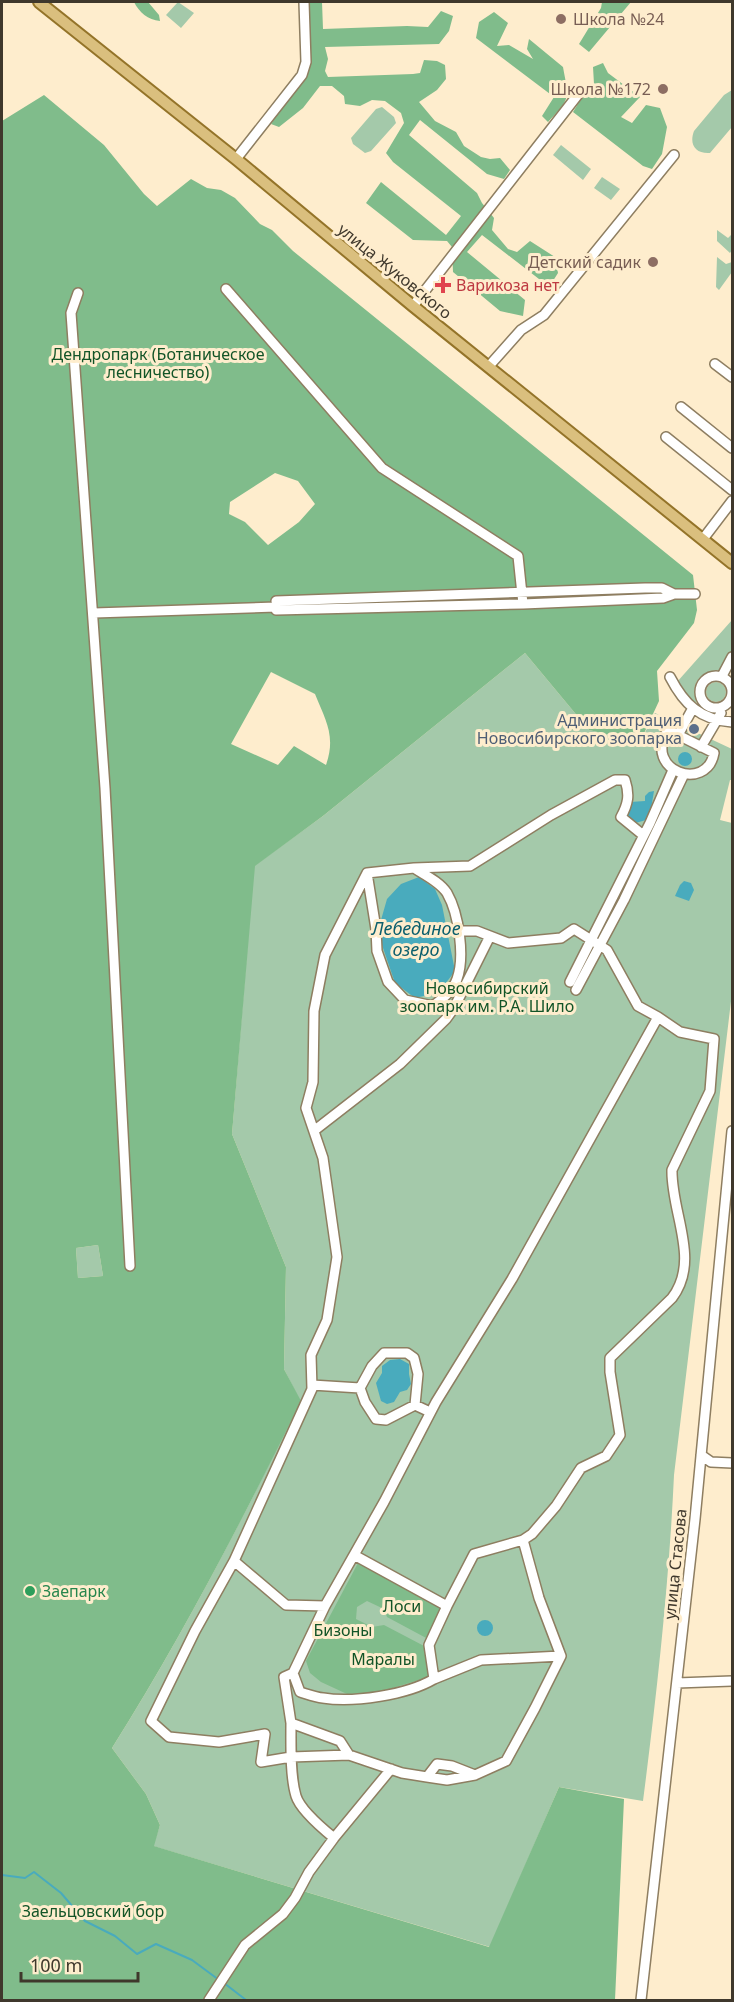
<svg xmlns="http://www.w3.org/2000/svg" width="734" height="2002" font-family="'Noto Sans',sans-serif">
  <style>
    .green { fill: #a4c9aa }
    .forest { fill: #80bc8b; fill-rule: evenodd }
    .water { fill: #49abbd }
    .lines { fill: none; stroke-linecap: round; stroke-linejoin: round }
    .stream { stroke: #49abbd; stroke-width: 2 }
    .minor-casing { stroke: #8e7e61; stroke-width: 12 }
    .major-casing { stroke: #947429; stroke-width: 14 }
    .minor { stroke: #fff; stroke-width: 9 }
    .major { stroke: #dabf7e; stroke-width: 10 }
    .education-dot { fill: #8d6e63; stroke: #feedcd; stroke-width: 2 }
    .health-dot { fill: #e0444e; stroke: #feedcd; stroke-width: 2 }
    .service-dot { fill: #5c6f8a; stroke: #feedcd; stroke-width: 2 }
    .leisure-dot { fill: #2e9e5b; stroke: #feedcd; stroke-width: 2 }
    .labels { text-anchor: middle; stroke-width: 6; stroke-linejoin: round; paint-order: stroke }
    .education-label { font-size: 16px; fill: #785e54; stroke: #feedcd; text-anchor: end }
    .street-label { font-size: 16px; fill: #3f382c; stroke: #feedcd }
    .health-label { font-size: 16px; fill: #be3a42; stroke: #feedcd; text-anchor: start }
    .park-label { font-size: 16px; fill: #125427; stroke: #feedcd }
    .service-label { font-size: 16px; fill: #4e5e75; stroke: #feedcd; text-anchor: end }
    .leisure-label { font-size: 16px; fill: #27864d; stroke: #feedcd; text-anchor: start }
    .water-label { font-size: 18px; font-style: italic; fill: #0c5f6d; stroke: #feedcd }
  </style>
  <rect width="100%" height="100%" fill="#feedcd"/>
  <path class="green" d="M178,2L194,13L181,28L166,15Z
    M732,90V127L710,153C695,154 689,144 694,131L724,95Z
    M382,107L394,117L396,123L371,151L365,153L353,144L351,138L376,109Z
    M561,145L591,169L583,180L553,155Z
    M602,177L620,189L611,200L594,188Z
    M717,230L728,238L731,235L732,236V250L730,253L717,241Z
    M717,257L726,264L732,262V272L719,290L716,287Z
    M732,620V652L722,670C701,671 689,682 697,703L688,699L677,682Z
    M525,653L589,730L640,742L655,713L732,749L731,762L732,763V780H730L720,820L732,823V993L674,1475C669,1584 657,1692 643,1801L559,1787L490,1947L153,1846L160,1825L146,1794L112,1748C182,1637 243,1519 300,1401L284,1369L286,1267L232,1134L254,866L323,816Z
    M706 692a10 10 0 1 1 20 0a10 10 0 1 1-20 0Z
    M98,1245L103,1276L78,1278L76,1248Z"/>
  <path class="forest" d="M134,2H148L159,15L160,21C148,20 139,12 134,2Z
    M307,2H322L323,29L407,26L428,27L441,11L453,16L449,31L439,44L325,47L328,59L325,71L328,77L413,74L420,73L424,60L437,61L445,65L446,79L437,90L419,102L435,121L456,132L464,146L481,157L490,159L500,158L510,170L504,179L487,174L420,120L409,135L477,193L482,203L494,218L492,230L508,249L517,252L530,241L555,257L558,273L551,284L548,286L482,235L467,252L525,300L523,316L500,311L453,272L452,247L447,241L413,240L366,203L381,182L446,235L461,216L393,162L386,153L404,123L401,113L385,101L372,100L360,106L345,104L344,96L332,86H320L303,108L279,127L271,124L304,75Z
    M602,2H631L589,52L579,44L601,8Z
    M494,12L508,23L497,46L509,45L533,59L527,49L529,39L563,67C569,100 571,97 548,122L542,116L554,97L476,38L479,22Z
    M603,63L608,73L640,97L621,117L632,123L646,105L660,108L667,127L662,154L652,169L643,166L573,112L584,94L594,84L593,67Z
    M44,95L104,145L144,194L157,206L191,179L207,188L221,190L235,198L260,224L272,230L293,251L693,575L697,610L694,623L657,671L659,701L640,742L589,730L525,653L323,816L255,866L232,1134L286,1267L284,1369L301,1401C243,1519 182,1637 112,1748L146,1794L160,1825L154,1846L489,1947L559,1787L624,1799L615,2000H2V121ZM275,473L298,481L315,504L299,522L268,545L245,522L229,514L230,502ZM271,672L315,694C326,721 336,736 326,765L294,746L278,765L231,744ZM98,1245L103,1276L78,1278L76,1248Z
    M358,1563L442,1608L428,1639L387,1617L384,1609L367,1601L357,1607L356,1619L372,1627L384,1625L426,1647L429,1677L376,1693L347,1694L321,1682L310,1673L306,1661Z"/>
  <path class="water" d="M678 759a7 7 0 1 1 14 0a7 7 0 1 1-14 0Z
    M654,791L651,809L646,820L632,824L626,814L630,802L645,801V796L649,792Z
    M419,877L435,889L442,905L455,971C440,991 439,993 415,998L395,983L382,945L381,920L387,899L401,884Z
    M684,881L691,883L694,890L689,901L675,896L680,885Z
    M400,1359L409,1364V1374L411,1384L407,1390L400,1392L394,1402L387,1404L381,1401L376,1383L382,1373V1366L390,1360Z
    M477 1628a8 8 0 1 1 16 0a8 8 0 1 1-16 0Z"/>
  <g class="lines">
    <path class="stream" d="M2,1875L25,1878L34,1872L61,1893L85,1921L115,1936L137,1954L156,1944L192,1960L219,1980
      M224,1983L246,2000"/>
    <g class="minor-casing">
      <path id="minor" d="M236,159L302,75L306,62L304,2
        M226,289L382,468L518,556L523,604L663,598L674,594
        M78,293L71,313L105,788L130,1266
        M413,306L580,92
        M715,364L732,377
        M489,366L521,330L544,315L674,155
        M681,407L732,448
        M666,437L732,490
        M703,539L732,501
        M276,601L645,588H662L674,594H695
        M276,610L523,604
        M94,613L276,607
        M700 692a16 16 0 1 1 32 0a16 16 0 1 1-32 0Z
        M722,676L732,657
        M670,677C684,704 700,720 732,722
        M668,730L714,753C707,793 642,771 668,730Z
        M678,735L693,708
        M701,747L721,713
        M414,868C425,875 440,882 447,893C459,914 465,957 457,979C453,991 442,999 433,1006L405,1000L388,982L377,951L376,929L367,873Z
        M414,868L470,866L551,815L615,780H625C630,795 628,804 621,817L643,835
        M570,982L650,823L673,770
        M576,990L624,900L684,774
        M315,1130L400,1064L446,1019L454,1008L490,936
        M312,1385L360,1388
        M415,1405L418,1374L414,1358L407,1353H384L372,1366L360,1388L365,1402L376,1419L386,1420L415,1405L430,1412
        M701,1455L711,1462L732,1463
        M523,1540L539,1598L561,1656
        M234,1561L195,1631L151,1721L169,1737L219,1742L265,1734L261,1762L291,1757L349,1755
        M325,1606L286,1605L234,1561L312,1389L311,1355L327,1320L337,1257L323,1158L306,1108L313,1082L314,1011L325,955L367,873
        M447,1606L474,1554L523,1540L532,1534L556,1506L581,1468L606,1456L620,1435L610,1372V1358L672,1298C701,1260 671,1213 672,1170L710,1091L714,1039L680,1032L658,1017
        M293,1673L300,1692C307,1694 315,1697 323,1698C353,1703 407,1695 434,1679L429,1645L447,1606L354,1555
        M434,1679L481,1660L561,1656
        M677,1683L732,1681
        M291,1723C291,1744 290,1776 296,1796C300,1809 323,1829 334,1838
        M475,1775L447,1780L427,1777L437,1764L452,1766L475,1775L506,1761L535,1708L561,1656
        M427,1777L402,1773L349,1755L340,1741L291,1723L284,1677L293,1673L325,1606L384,1502L436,1402L512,1279L658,1017L638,1006L607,950L574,929L561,938L508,943L477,931H458
        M209,2000L245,1945L283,1914L295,1898L309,1872L334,1838L391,1769
        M641,2000L695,1519L732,1131"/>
    </g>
    <g class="major-casing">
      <path id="major" d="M39,2L236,159L413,306L732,563"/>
    </g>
    <use href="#minor" class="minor"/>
    <use href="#major" class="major"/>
  </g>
  <g class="education-dot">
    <circle cx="561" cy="19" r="6"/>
    <circle cx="663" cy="89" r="6"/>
    <circle cx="653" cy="262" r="6"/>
  </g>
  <path class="health-dot" d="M440 276h6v6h6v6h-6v6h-6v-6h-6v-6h6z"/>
  <circle class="service-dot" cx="694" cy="729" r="6"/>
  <circle class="leisure-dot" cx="30" cy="1591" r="6"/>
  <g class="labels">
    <g class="education-label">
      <text x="573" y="25" text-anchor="start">Школа №24</text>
      <text x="651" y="95">Школа №172</text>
      <text x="641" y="268">Детский садик</text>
    </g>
    <g class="street-label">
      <text transform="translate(395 271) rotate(39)" y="6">улица Жуковского</text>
      <text transform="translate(675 1564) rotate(-84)" y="6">улица Стасова</text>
    </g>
    <g class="health-label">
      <text x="456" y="291">Варикоза нет</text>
    </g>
    <g class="park-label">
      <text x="158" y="360">Дендропарк (Ботаническое<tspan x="158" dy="18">лесничество)</tspan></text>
      <text x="487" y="994">Новосибирский<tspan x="487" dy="18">зоопарк им. Р.А. Шило</tspan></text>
      <text x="402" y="1612">Лоси</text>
      <text x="343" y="1636">Бизоны</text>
      <text x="383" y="1665">Маралы</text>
      <text x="93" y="1917">Заельцовский бор</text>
    </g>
    <g class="service-label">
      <text x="682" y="726">Администрация<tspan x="682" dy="18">Новосибирского зоопарка</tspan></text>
    </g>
    <g class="leisure-label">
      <text x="42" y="1597">Заепарк</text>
    </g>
    <g class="water-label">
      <text x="416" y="935">Лебединое<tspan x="416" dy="21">озеро</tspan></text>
    </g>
  </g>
  <rect width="734" height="2002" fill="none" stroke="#3f382c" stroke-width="6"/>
  <path d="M21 1972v9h117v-9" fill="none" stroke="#3f382c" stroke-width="3"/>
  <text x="30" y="1972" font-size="18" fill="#3f382c" stroke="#feedcd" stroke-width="4.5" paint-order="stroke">100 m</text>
</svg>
